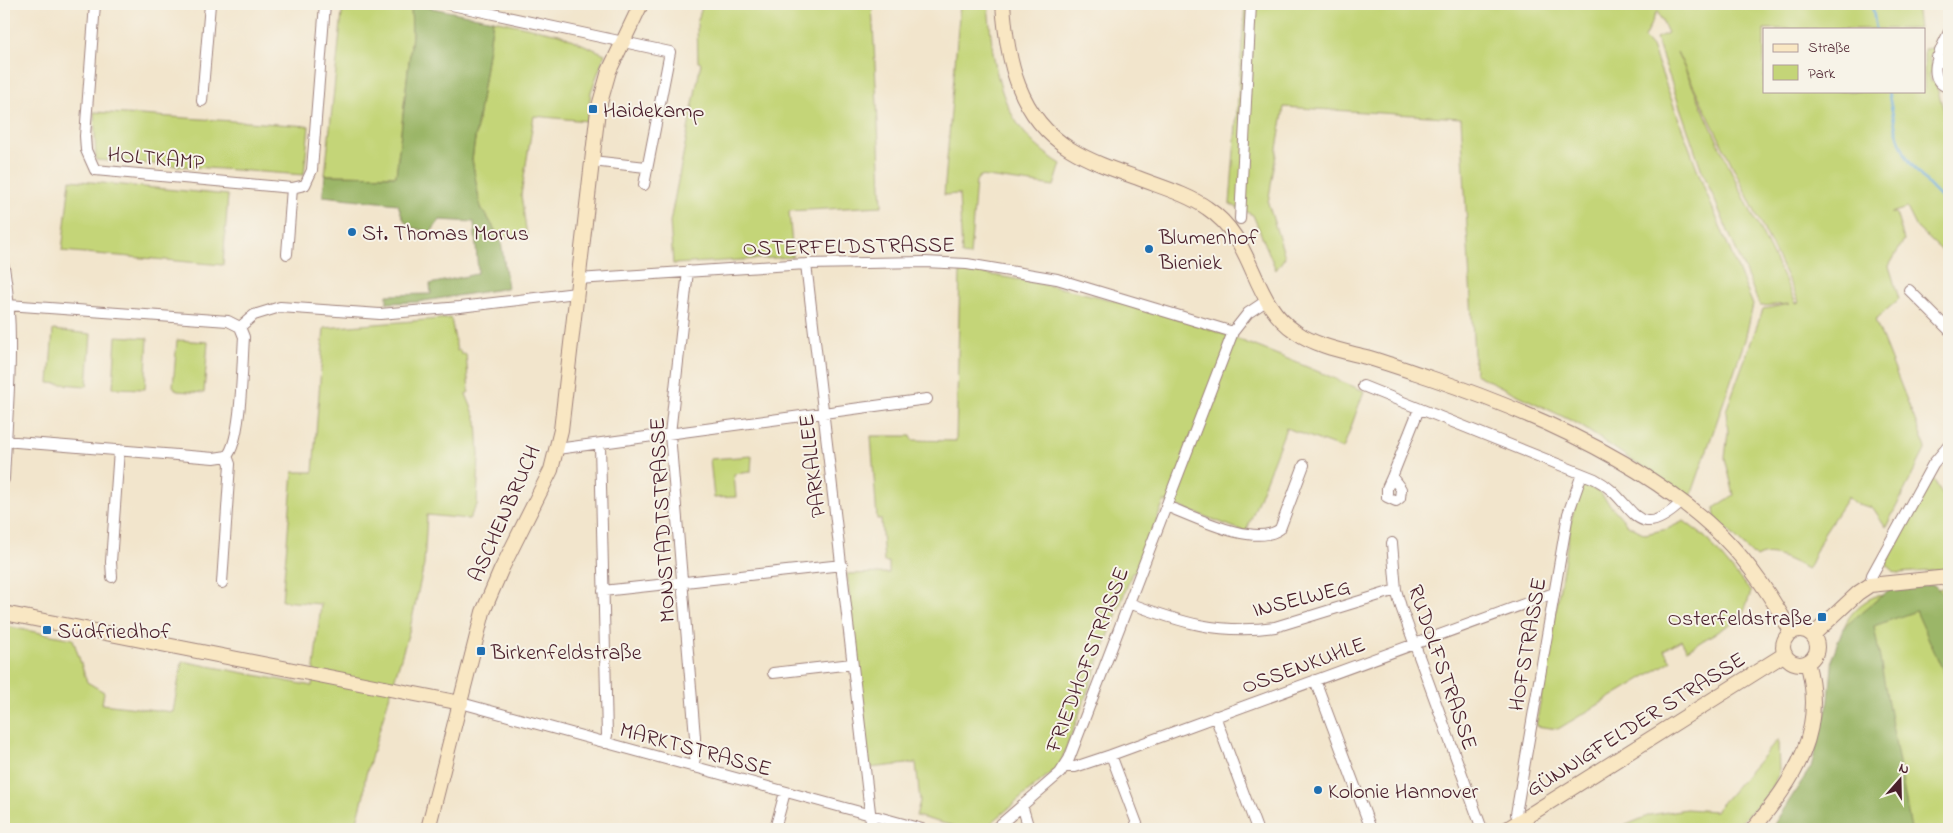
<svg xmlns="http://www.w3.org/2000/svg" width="1953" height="833" font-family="'Indie Flower',sans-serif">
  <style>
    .green { fill: #c4d578; stroke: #877a52; fill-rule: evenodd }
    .forest { fill: #9bb668; stroke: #726a4a }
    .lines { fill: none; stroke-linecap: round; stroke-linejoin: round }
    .stream { stroke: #69aadd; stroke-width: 2.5 }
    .street-casing { stroke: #9e827c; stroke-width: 12 }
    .secondary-casing { stroke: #9e827c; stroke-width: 16 }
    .street { stroke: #fff; stroke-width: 10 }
    .secondary { stroke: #f9e7c3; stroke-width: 14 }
    .poi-dot { fill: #1f6fb2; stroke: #f7f3e8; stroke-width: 2 }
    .labels { text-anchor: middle; stroke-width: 4; stroke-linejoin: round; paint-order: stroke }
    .poi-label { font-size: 22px; fill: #4a1f2b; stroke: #f7f3e8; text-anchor: start }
    .street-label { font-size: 22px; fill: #4a1f2b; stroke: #f7f3e8 }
  </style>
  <rect width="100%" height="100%" fill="#f7f3e8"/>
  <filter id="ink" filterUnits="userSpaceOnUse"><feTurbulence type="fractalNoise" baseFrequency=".02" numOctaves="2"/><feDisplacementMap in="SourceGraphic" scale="10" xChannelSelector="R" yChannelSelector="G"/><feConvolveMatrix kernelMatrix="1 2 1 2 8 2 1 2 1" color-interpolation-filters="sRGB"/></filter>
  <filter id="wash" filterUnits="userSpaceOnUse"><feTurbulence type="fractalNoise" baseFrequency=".0096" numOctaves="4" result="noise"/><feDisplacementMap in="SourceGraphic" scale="20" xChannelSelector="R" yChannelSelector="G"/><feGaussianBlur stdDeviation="1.12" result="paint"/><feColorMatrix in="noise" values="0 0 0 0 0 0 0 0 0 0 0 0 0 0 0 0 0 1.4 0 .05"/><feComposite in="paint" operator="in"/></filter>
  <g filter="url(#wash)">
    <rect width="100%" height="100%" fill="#f2e5cc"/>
    <path class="green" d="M343,4H411L412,35L396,176L325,175Z
      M703,4H872L882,206L789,211L793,257L673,264L670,222L701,63L698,62L697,23Z
      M960,4H988C994,71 998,125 1061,164L1054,186L980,176L976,181L970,256L962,255L959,194L944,195Z
      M1245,4H1853L1856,6V4H1916L1919,29H1764V91H1924V49L1934,48L1929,58L1933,72L1929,74L1931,82L1935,81L1949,128V257L1917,228L1907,208L1891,213H1896L1904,240L1889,266L1899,299L1875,320L1926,448L1886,527L1873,508L1854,503L1848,497L1824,533L1808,569C1792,562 1772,548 1756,558L1715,517L1714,508L1734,495L1725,458L1728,432L1726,411L1763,309L1790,304L1760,306L1701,168L1656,38L1668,33L1657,11L1644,38L1652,47L1705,190L1753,305L1745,340L1690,499L1578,424L1475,374L1461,118L1284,107L1268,203L1285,257L1276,270L1253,215L1230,204ZM1677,52L1799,302L1796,303L1733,175Z
      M493,20L559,34L605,54L591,92L587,121L534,116L521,195L527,236L499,237L484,211H481L472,159Z
      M94,112L309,126L304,175L96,160Z
      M70,180L228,195L223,265L62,251Z
      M960,270C1050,283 1140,304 1226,335C1273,352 1319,372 1364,391L1343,449L1286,428L1246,532L1164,501L1137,572L1132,573L1060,765L984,829H965L916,816L920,801L916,763L869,768L847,574L889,573V562H884L881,519H877L871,436H911L912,440L956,441Z
      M451,318L457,351L460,350L461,354H466L469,392L466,394L477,421L479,455L477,505L469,519L427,515L424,565L410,628L365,778L364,795L355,829H4V626L73,639L87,682L104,692L102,704L173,712L182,661L312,686L321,604L282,601L293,472H313L324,328Z
      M53,330L91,334L87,386L49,383Z
      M116,336L148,338L145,389L113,388Z
      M177,340L208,342L204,393L177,391L173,386Z
      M752,456L751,472L734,474L736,497L714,498L710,459Z
      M1931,477C1953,502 1949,538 1949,570L1896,573L1886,564Z
      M1582,484L1599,492L1628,525L1645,534L1667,529L1684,521L1705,537L1751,592L1742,617L1687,650L1681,640L1664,650L1671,661L1558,729L1536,726L1572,517Z
      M1943,588L1949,602V829H1830L1823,730L1824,719L1844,716L1841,638C1844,619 1858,603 1876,596Z
      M1778,739L1779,774L1766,796L1734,829H1617L1650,815L1686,809L1715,811Z"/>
    <path class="forest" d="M411,4L493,20L472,159L481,211H484L501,241L508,288L417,302L387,303V295L431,294L430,284L476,274L478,271L474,222L440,220L431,232C407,227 405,227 398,204L323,196L325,175L396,176L412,35Z
      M1934,585L1949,600V684L1916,611L1874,626L1911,829H1771L1811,767L1829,700L1833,655L1843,628L1891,588Z"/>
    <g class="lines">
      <path class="stream" d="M1872,4L1876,29
        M1888,91C1893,114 1896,139 1908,159C1918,176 1935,191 1949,206"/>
    </g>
  </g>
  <g filter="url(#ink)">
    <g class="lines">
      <g class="street-casing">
        <path id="street" d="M95,4L85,136L86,150L95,170L292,188
          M447,4L670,52L644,185
          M1949,32C1941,48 1923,79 1949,88
          M1937,57L1949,66
          M202,101L210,4
          M592,161L646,167
          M1240,219L1251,4
          M287,254L292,188L305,185L312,170L325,4
          M806,264L872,829
          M4,267C16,336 7,409 4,479
          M688,271L670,434L695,737V758L693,767
          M578,279L806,264L924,262L967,264L1057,279L1233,332
          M1909,290L1949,330
          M8,305L228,321L240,327L244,337C242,362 242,440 227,456
          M240,327L254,315L280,307L380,314L460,307L576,293
          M1363,386L1595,479C1635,499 1633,548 1682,502
          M4,441L214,458L227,456
          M600,445L607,735L605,743
          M557,449L927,399
          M1392,477L1401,489L1400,498L1396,501L1387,497V488L1392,477L1419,409
          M1166,506C1193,516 1254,548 1280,529L1304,465
          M1392,543L1396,590L1401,607L1482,829
          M112,577L111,562L119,450
          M222,583L230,464L227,456
          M1870,585L1872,575L1933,464L1949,445
          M603,591L842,565
          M1129,603C1180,622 1219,635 1275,627L1396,590
          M773,673L852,664
          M1315,680L1371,829
          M461,703L922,829
          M1215,716L1257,829
          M1111,755L1139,829
          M1064,767H1075L1111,755L1554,593
          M1022,805L1029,829
          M1520,821L1516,814L1568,514L1582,474
          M775,829L785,792
          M995,829L1060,773L1069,759L1233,332L1248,313L1266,301"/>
      </g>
      <g class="secondary-casing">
        <path id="secondary" d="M1003,4C1007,60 1018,117 1070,149C1091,162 1115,170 1138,178C1161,187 1187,194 1207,208C1257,241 1249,301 1296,332C1316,346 1343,351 1366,357C1387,363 1407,370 1428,377C1529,411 1646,461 1723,537C1751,565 1772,598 1792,633
          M4,613L461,703
          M1783 647a17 17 0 1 1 34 0a17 17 0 1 1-34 0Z
          M1813,635L1858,593L1870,585L1949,577
          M428,829L483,612L501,570L551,470L561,430L598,110L609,71L641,4
          M1507,829L1785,654
          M1753,829C1795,778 1827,731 1807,662"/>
      </g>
      <use href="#street" class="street"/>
      <use href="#secondary" class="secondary"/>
    </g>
  </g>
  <g class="poi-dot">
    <rect x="588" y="104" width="10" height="10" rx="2.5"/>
    <circle cx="352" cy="232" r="5"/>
    <circle cx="1149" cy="249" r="5"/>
    <rect x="1817" y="612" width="10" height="10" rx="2.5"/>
    <rect x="42" y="625" width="10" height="10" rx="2.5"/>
    <rect x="476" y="646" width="10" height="10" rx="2.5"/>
    <circle cx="1318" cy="790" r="5"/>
  </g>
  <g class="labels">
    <g class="poi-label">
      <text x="603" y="117">Haidekamp</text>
      <text x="362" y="240">St. Thomas Morus</text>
      <text x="1159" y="244">Blumenhof<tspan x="1159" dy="25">Bieniek</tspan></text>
      <text x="1812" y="625" text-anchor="end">Osterfeldstraße</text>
      <text x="57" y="638">Südfriedhof</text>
      <text x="491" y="659">Birkenfeldstraße</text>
      <text x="1328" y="798">Kolonie Hannover</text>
    </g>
    <g class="street-label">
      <text transform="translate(156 157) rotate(5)" y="8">HOLTKAMP</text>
      <text transform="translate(849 245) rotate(-1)" y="8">OSTERFELDSTRASSE</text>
      <text transform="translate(811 466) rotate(-97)" y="8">PARKALLEE</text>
      <text transform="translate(503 513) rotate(-66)" y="8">ASCHENBRUCH</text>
      <text transform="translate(661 520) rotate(-93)" y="8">MONSTADTSTRASSE</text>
      <text transform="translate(1301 597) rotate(-14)" y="8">INSELWEG</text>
      <text transform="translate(1526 644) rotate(-80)" y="8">HOFSTRASSE</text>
      <text transform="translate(1086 659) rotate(-69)" y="8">FRIEDHOFSTRASSE</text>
      <text transform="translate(1303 664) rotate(-20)" y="8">OSSENKUHLE</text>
      <text transform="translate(1444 667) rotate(71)" y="8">RUDOLFSTRASSE</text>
      <text transform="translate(1635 723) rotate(-32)" y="8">GÜNNIGFELDER STRASSE</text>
      <text transform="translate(696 748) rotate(15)" y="8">MARKTSTRASSE</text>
    </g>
  </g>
  <rect width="1953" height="833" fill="none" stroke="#f7f3e8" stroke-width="20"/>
  <rect x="1763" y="28" width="162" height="65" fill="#f7f3e8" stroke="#b29e9c"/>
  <rect x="1773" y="44" width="25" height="8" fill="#f9e7c3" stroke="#b29e9c"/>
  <text x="1808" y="52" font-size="15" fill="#4a1f2b">Straße</text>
  <rect x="1773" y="65" width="25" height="15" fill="#c4d578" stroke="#b29e9c"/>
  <text x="1808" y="78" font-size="15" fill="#4a1f2b">Park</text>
  <g transform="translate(1900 780) rotate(20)" stroke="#f7f3e8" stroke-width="4" paint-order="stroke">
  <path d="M0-4L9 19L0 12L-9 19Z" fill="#4a1f2b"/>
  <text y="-8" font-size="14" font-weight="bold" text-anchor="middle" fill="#4a1f2b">N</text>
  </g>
</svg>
